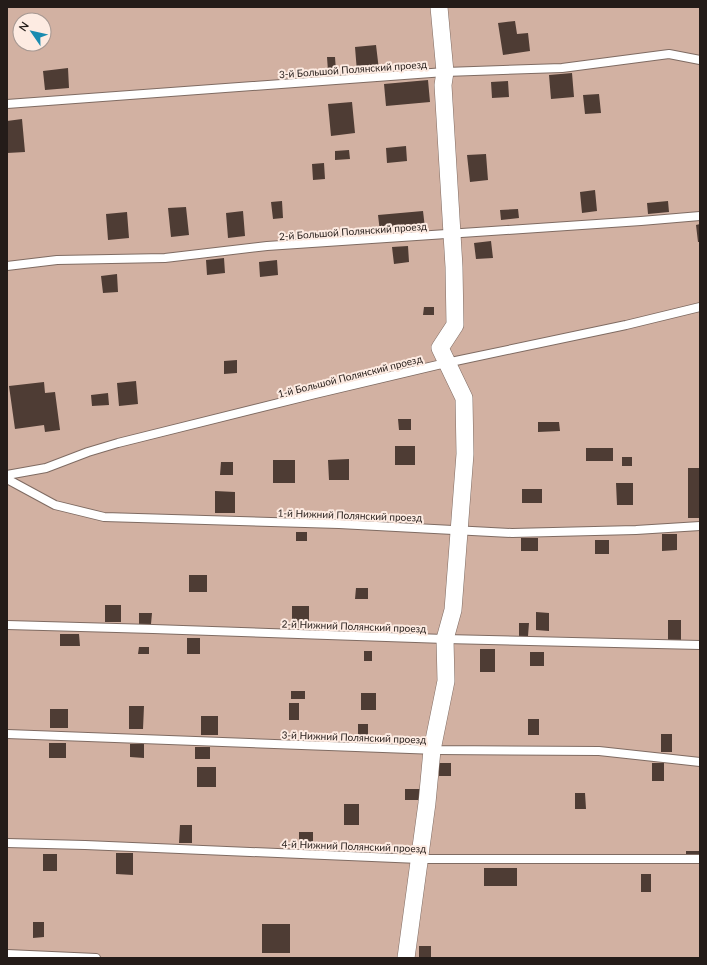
<svg xmlns="http://www.w3.org/2000/svg" width="707" height="965" font-family="Lato,sans-serif">
  <style>
    .green { fill: #d2b1a2; fill-rule: evenodd }
    .building { fill: #4e3c34 }
    .lines { fill: none; stroke-linecap: round; stroke-linejoin: round }
    .lane-casing { stroke: #7f6b62; stroke-width: 10 }
    .street-casing { stroke: #7f6b62; stroke-width: 18 }
    .lane { stroke: #fff; stroke-width: 8 }
    .street { stroke: #fff; stroke-width: 17 }
    .labels { text-anchor: middle; stroke-width: 4; stroke-linejoin: round; paint-order: stroke }
    .street-label { font-size: 10px; fill: #241c19; stroke: #fdebe2 }
  </style>
  <rect width="100%" height="100%" fill="#f3ddd2"/>
  <path class="green" d="M7,7H700V958H7ZM20,20H44V44H20Z"/>
  <path class="building" d="M515,21L517,34L528,33L530,51L503,55L498,23Z
    M376,45L379,70L357,72L355,47Z
    M327,57H335L336,71H328Z
    M68,68L69,88L45,90L43,71Z
    M572,73L574,97L551,99L549,75Z
    M428,80L430,102L386,106L384,84Z
    M508,81L509,97L492,98L491,82Z
    M599,94L601,113L585,114L583,95Z
    M352,102L355,133L331,136L328,104Z
    M22,119L25,152L7,153V121Z
    M406,146L407,161L387,163L386,148Z
    M349,150L350,159L335,160V151Z
    M486,154L488,180L470,182L467,155Z
    M324,163L325,179L313,180L312,164Z
    M595,190L597,211L582,213L580,192Z
    M282,201L283,218L273,219L271,202Z
    M668,201L669,212L648,214L647,203Z
    M186,207L189,235L171,237L168,208Z
    M518,209L519,218L501,220L500,210Z
    M243,211L245,236L228,238L226,213Z
    M423,211L425,228L380,232L378,215Z
    M127,212L129,238L108,240L106,214Z
    M700,224V242H698L696,225Z
    M491,241L493,258L476,259L474,243Z
    M408,246L409,262L394,264L392,247Z
    M224,258L225,273L207,275L206,260Z
    M277,260L278,275L260,277L259,262Z
    M117,274L118,292L103,293L101,276Z
    M424,307H434V315H423Z
    M237,360V373L224,374V361Z
    M136,381L138,404L119,406L117,383Z
    M44,382L45,393L55,392L60,430L45,432L44,425L15,429L9,386Z
    M108,393L109,405L92,406L91,395Z
    M398,419H411V430H399Z
    M538,422H559L560,431L538,432Z
    M395,446H415V465H395Z
    M586,448H613V461H586Z
    M622,457H632V466H622Z
    M349,459V480H329L328,460Z
    M273,460H295V483H273Z
    M221,462H233V475H220Z
    M688,468H700V518H688Z
    M616,483H633V505H617Z
    M522,489H542V503H522Z
    M215,491L235,492V513H215Z
    M296,532H307V541H296Z
    M662,534H677V550L662,551Z
    M521,538H538V551H521Z
    M595,540H609V554H595Z
    M189,575H207V592H189Z
    M356,588H368V599H355Z
    M105,605H121V622H105Z
    M292,606H309V628H292Z
    M536,612L549,613V631L536,630Z
    M139,613H152L151,624H139Z
    M668,620H681V640H668Z
    M519,623H529L528,636H519Z
    M60,634H79L80,646H60Z
    M187,638H200V654H187Z
    M139,647H149V654H138Z
    M480,649H495V672H480Z
    M364,651H372V661H364Z
    M530,652H544V666H530Z
    M291,691H305V699H291Z
    M361,693H376V710H361Z
    M289,703H299V720H289Z
    M129,706H144L143,729H129Z
    M50,709H68V728H50Z
    M201,716H218V735H201Z
    M528,719H539V735H528Z
    M358,724H368V742H358Z
    M661,734H672V752H661Z
    M49,743H66V758H49Z
    M130,744H144V758L130,757Z
    M195,747H210V759H195Z
    M439,763H451V776H439Z
    M652,763H664V781H652Z
    M197,767H216V787H197Z
    M405,789H421V800H405Z
    M575,793H585L586,809H575Z
    M344,804H359V825H344Z
    M180,825H192V843H179Z
    M299,832H313V847H299Z
    M686,851H700V863H686Z
    M116,853H133V875L116,874Z
    M43,854H57V871H43Z
    M484,868H517V886H484Z
    M641,874H651V892H641Z
    M33,922H44V937L33,938Z
    M262,924H290V953H262Z
    M419,946H431V958H419Z"/>
  <g class="lines">
    <g class="lane-casing">
      <path id="lane" d="M7,104L445,72L562,68L669,54L700,60
        M7,266L57,260L165,258L267,246L641,221L700,216
        M7,475L46,468L88,452L118,443L315,394L446,363L626,325L700,307
        M7,479L55,505L104,517L339,524L512,533L636,530L700,526
        M7,625L153,629L445,639L700,645
        M7,734L437,750L599,751L700,762
        M7,843L85,845L419,859H700
        M7,954L96,958"/>
    </g>
    <g class="street-casing">
      <path id="street" d="M406,958L427,803L432,750L446,681L445,639L453,610L465,454L464,398L440,348L455,325L454,267L452,234L443,85L445,72L439,7"/>
    </g>
    <use href="#lane" class="lane"/>
    <use href="#street" class="street"/>
  </g>
  <g class="labels">
    <g class="street-label">
      <text transform="translate(353 69) rotate(-4)" y="4">3-й Большой Полянский проезд</text>
      <text transform="translate(353 231) rotate(-4)" y="4">2-й Большой Полянский проезд</text>
      <text transform="translate(350 376) rotate(-14)" y="4">1-й Большой Полянский проезд</text>
      <text transform="translate(350 515) rotate(2)" y="4">1-й Нижний Полянский проезд</text>
      <text transform="translate(354 626) rotate(2)" y="4">2-й Нижний Полянский проезд</text>
      <text transform="translate(354 737) rotate(2)" y="4">3-й Нижний Полянский проезд</text>
      <text transform="translate(354 846) rotate(2)" y="4">4-й Нижний Полянский проезд</text>
    </g>
  </g>
  <rect width="707" height="965" fill="none" stroke="#241c19" stroke-width="16"/>
  <g transform="translate(32 32) rotate(304)"><circle r="19" fill="#fdebe2" stroke="#a69892"/>
  <path d="M0-3L7 15L0 10L-7 15Z" fill="#198bb0"/>
  <text y="-6" font-size="11" font-weight="bold" text-anchor="middle" fill="#241c19">N</text>
  </g>
</svg>
